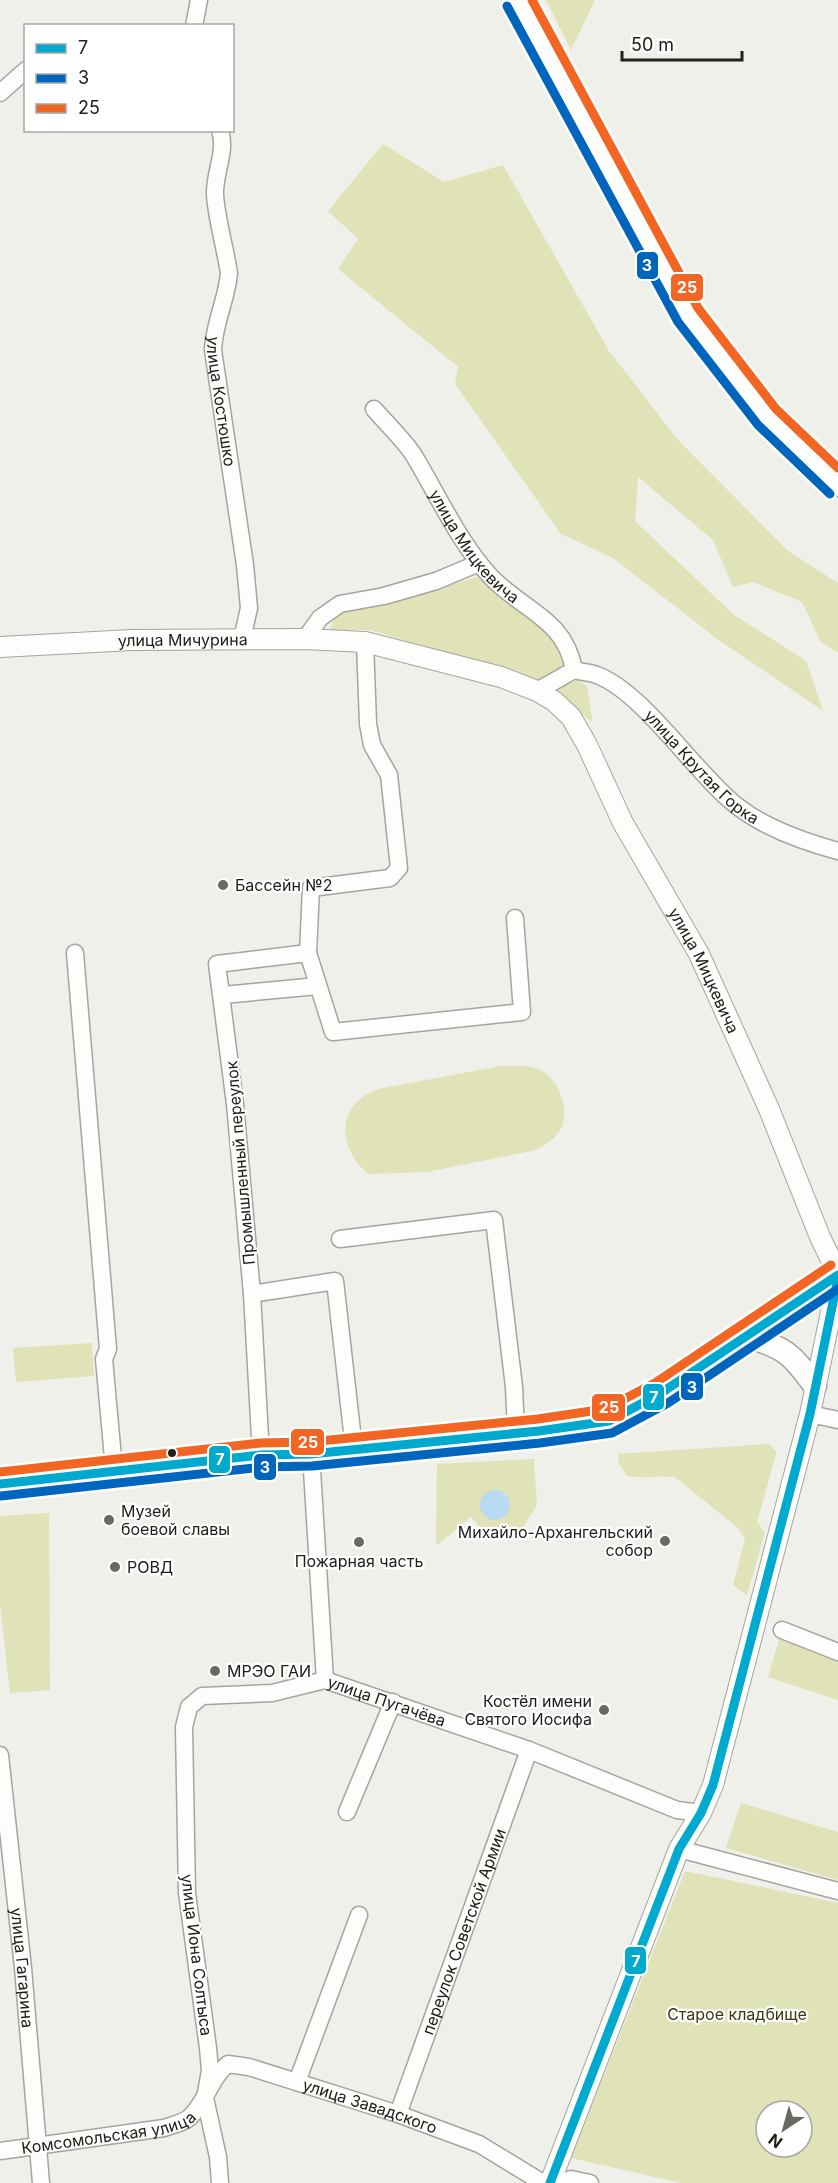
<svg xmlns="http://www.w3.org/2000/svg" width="838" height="2183" font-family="Inter,sans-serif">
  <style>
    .green { fill: #e0e2b8; fill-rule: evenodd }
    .water { fill: #b9dbf1 }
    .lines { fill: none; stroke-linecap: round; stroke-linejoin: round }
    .minor-casing { stroke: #a4a5a0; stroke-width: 19 }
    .tertiary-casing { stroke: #a4a5a0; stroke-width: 22 }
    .secondary-casing { stroke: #a4a5a0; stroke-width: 25 }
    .minor { stroke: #fdfdfc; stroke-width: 16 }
    .tertiary { stroke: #fdfdfc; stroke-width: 20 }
    .secondary { stroke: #fdfdfc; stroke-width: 22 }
    .bus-1-casing { stroke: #fff; stroke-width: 14 }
    .bus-2-casing { stroke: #fff; stroke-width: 14 }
    .bus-3-casing { stroke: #fff; stroke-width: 14 }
    .bus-1 { stroke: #00a9ce; stroke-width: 9 }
    .bus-2 { stroke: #0065bd; stroke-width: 9 }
    .bus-3 { stroke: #f26522; stroke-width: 9 }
    .poi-dot { fill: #686963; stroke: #fff; stroke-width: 2 }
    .bus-dot { fill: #20201b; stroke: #fff; stroke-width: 2 }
    .labels { text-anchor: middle; stroke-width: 4.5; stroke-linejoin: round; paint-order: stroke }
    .street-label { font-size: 16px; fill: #20201b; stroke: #fff }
    .poi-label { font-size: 16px; fill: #20201b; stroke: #fff; text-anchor: start }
    .park-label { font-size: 16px; fill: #383911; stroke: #fff }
    .line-badge { stroke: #fff; stroke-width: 2 }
    .badge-label { font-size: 16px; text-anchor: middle; font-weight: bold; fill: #fff }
  </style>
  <rect width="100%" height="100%" fill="#eff0e9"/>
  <path class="green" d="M545,0H595L571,50L549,6Z
    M383,144L444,182L503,165L609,351L678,440L788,551L838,583V653L821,642L802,602L753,582L733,587L713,540L638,477L635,521L733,614L806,661L823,711L716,638L613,558L561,534L455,384L458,367L338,269L358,239L328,211Z
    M484,575L558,633L569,658L564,667L541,681L370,630H330L334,619L345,608L433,590Z
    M579,680L587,687L593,723L556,694L564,684Z
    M501,1066C514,1066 530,1064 542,1071C560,1081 570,1111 561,1129C556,1139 544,1145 536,1150L427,1172L368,1174C337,1146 335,1106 378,1089Z
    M92,1343L94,1376L16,1382L13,1348Z
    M769,1444L776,1451V1455L757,1522L765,1532L747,1595L733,1585L745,1539L738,1528L675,1477C658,1475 643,1479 627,1476L619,1464L618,1454Z
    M534,1459L537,1505L518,1536C494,1540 486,1535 471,1517L436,1546L437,1464Z
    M49,1513L50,1690L10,1693L0,1603V1516Z
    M782,1630L838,1652V1700L768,1677Z
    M741,1803L838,1832V1880L726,1848Z
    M685,1871L838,1903V2183H681L571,2158ZM766,2111H802V2147H766Z"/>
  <path class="water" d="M480 1505a15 15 0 1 1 30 0a15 15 0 1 1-30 0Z"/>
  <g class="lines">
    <g class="minor-casing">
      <g id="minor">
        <path d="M194,26L199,0"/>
        <path d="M0,93L26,70"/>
        <path id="s1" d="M220,130C227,152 214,173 215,195C217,221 225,247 229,273C227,299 214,323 213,350L245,565L249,608L242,639"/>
        <path id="s2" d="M374,409C387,424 402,438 413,454C438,495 459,543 492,578C524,611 565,619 574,670L537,691"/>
        <path d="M305,639L320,618L340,604L384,596L436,581L479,563"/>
        <path id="s3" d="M574,670C581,672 590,672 597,675C644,693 694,772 737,806C765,828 805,842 838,851"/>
        <path d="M75,953L108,1349L104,1359L114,1469"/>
        <path d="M308,953L311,888L390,878L399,868L389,775L372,745L368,724L365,642"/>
        <path d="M223,995L318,986"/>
        <path d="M340,1239L494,1220L514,1387L516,1432"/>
        <path d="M252,1294L335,1281L354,1449"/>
        <path d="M810,1414L838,1420"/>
        <path d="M311,1454L325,1680"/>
        <path d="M261,1455L252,1294L235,1104L217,964L308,953L333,1032L522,1012L515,918"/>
        <path d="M782,1630L838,1652"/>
        <path id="s4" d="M0,1755L23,1968L41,2183"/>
        <path d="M347,1812L393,1702"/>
        <path d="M679,1849L838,1891"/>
        <path d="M297,2082L359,1915"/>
        <path id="s5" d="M398,2114L529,1750"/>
        <path id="s6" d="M0,2151L164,2128C172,2125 184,2123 190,2117C207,2101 210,2078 228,2064L249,2067L398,2114L479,2144L543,2183"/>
        <path id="s7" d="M220,2183L218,2157L205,2098L210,2071L208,2048L187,1893L184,1727L189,1707L202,1696L272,1693L325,1680L529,1750L677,1810L701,1813"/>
        <path d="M559,2183L571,2179L590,2183"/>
      </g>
    </g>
    <g class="tertiary-casing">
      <g id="tertiary">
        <path id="s8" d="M0,647L132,640L305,639L365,642L501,677L537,691L554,701L571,717L587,745L623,823L699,954L769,1109L820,1237L838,1274"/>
        <path d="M550,2183L679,1849L701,1813L713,1785L810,1414L838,1278"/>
      </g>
    </g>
    <g class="secondary-casing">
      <path id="secondary" d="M518,0L688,315L767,417L838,485
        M747,1336C785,1348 791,1353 815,1386
        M0,1484L261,1455L311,1454L431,1440L539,1431L609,1421L661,1393L838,1275"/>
    </g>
    <use href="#minor" class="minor"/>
    <use href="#tertiary" class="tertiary"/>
    <use href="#secondary" class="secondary"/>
    <g class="bus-1-casing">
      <path id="bus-1" d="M0,1484L261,1455L311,1454L539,1431L609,1421L661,1393L838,1275
        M550,2183L679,1849L701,1813L713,1785L810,1414L838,1278"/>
    </g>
    <g class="bus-2-casing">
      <path id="bus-2" d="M507,6L678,322L758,425L830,494
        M1,1496L262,1467L312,1466L540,1443L612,1433L668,1403L838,1289"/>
    </g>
    <g class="bus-3-casing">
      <path id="bus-3" d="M532,0L698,308L776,409L838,468
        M0,1472L260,1443L310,1442L538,1419L605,1409L655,1383L831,1265"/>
    </g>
    <use href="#bus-1" class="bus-1"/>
    <use href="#bus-2" class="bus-2"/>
    <use href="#bus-3" class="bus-3"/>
  </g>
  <g class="poi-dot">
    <circle cx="223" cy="885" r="6"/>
    <circle cx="109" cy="1520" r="6"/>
    <circle cx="665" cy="1541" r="6"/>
    <circle cx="359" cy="1542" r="6"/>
    <circle cx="115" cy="1567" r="6"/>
    <circle cx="215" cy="1671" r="6"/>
    <circle cx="604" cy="1710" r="6"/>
  </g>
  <circle class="bus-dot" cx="172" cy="1453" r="5"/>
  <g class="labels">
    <g class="street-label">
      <text dy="6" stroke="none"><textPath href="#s1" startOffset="276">улица Костюшко</textPath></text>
      <text dy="6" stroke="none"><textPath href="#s2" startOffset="171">улица Мицкевича</textPath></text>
      <text dy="6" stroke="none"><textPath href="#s8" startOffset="183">улица Мичурина</textPath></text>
      <text dy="6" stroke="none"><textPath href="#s3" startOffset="164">улица Крутая Горка</textPath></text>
      <text dy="6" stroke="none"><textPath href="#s8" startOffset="874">улица Мицкевича</textPath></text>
      <text transform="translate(240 1163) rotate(-95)" y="6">Промышленный переулок</text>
      <text dy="6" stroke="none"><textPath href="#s7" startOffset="687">улица Пугачёва</textPath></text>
      <text dy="6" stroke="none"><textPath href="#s5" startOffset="194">переулок Советской Армии</textPath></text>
      <text transform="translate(197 1955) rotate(83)" y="6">улица Иона Солтыса</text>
      <text dy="6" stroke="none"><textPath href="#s4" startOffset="214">улица Гагарина</textPath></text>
      <text dy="6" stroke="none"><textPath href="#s6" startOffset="408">улица Завадского</textPath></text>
      <text dy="6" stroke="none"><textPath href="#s6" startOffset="110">Комсомольская улица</textPath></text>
    </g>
    <g class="poi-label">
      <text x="235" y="891">Бассейн №2</text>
      <text x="121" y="1517">Музей<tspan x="121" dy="18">боевой славы</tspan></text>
      <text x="653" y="1538" text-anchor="end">Михайло-Архангельский<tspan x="653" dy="18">собор</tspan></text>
      <text x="359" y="1567" text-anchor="middle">Пожарная часть</text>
      <text x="127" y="1573">РОВД</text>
      <text x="227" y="1677">МРЭО ГАИ</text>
      <text x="592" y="1707" text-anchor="end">Костёл имени<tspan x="592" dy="18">Святого Иосифа</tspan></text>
    </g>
    <g class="park-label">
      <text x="737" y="2020">Старое кладбище</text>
    </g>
  </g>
  <g class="line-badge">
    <rect x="636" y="251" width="23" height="29" rx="6" fill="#0065bd"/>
    <rect x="670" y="273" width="34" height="29" rx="6" fill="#f26522"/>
    <rect x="680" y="1372" width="24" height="29" rx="6" fill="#0065bd"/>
    <rect x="642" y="1383" width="23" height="28" rx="6" fill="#00a9ce"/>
    <rect x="591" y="1393" width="35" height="29" rx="6" fill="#f26522"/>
    <rect x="290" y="1428" width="35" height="28" rx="6" fill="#f26522"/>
    <rect x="208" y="1445" width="23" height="29" rx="6" fill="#00a9ce"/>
    <rect x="253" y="1453" width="24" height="28" rx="6" fill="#0065bd"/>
    <rect x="624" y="1946" width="23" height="29" rx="6" fill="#00a9ce"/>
  </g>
  <g class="badge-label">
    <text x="647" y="271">3</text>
    <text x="687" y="293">25</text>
    <text x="692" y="1393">3</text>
    <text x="654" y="1403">7</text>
    <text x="609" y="1413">25</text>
    <text x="308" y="1448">25</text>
    <text x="220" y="1465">7</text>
    <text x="265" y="1473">3</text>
    <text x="636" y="1967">7</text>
  </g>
  <rect x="24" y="24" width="210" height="108" fill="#ffffff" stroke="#a6a6a4" stroke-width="1.5"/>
  <rect x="36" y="44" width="30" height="9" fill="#00a9ce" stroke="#a6a6a4" stroke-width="1.5"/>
  <text x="78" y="54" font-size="18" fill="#20201b">7</text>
  <rect x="36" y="74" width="30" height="9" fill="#0065bd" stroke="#a6a6a4" stroke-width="1.5"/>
  <text x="78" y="84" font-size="18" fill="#20201b">3</text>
  <rect x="36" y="104" width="30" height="9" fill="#f26522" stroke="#a6a6a4" stroke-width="1.5"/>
  <text x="78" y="114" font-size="18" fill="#20201b">25</text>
  <g transform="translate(784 2129) rotate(216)"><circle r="28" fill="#ffffff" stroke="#a6a6a4" stroke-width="1.5"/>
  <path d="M0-4.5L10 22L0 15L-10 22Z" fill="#686963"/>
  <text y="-9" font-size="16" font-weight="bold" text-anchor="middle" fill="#20201b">N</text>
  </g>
  <path d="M622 51v9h120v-9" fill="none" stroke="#20201b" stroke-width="3"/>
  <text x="631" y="51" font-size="18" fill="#20201b" stroke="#ffffff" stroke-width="4.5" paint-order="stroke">50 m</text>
</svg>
